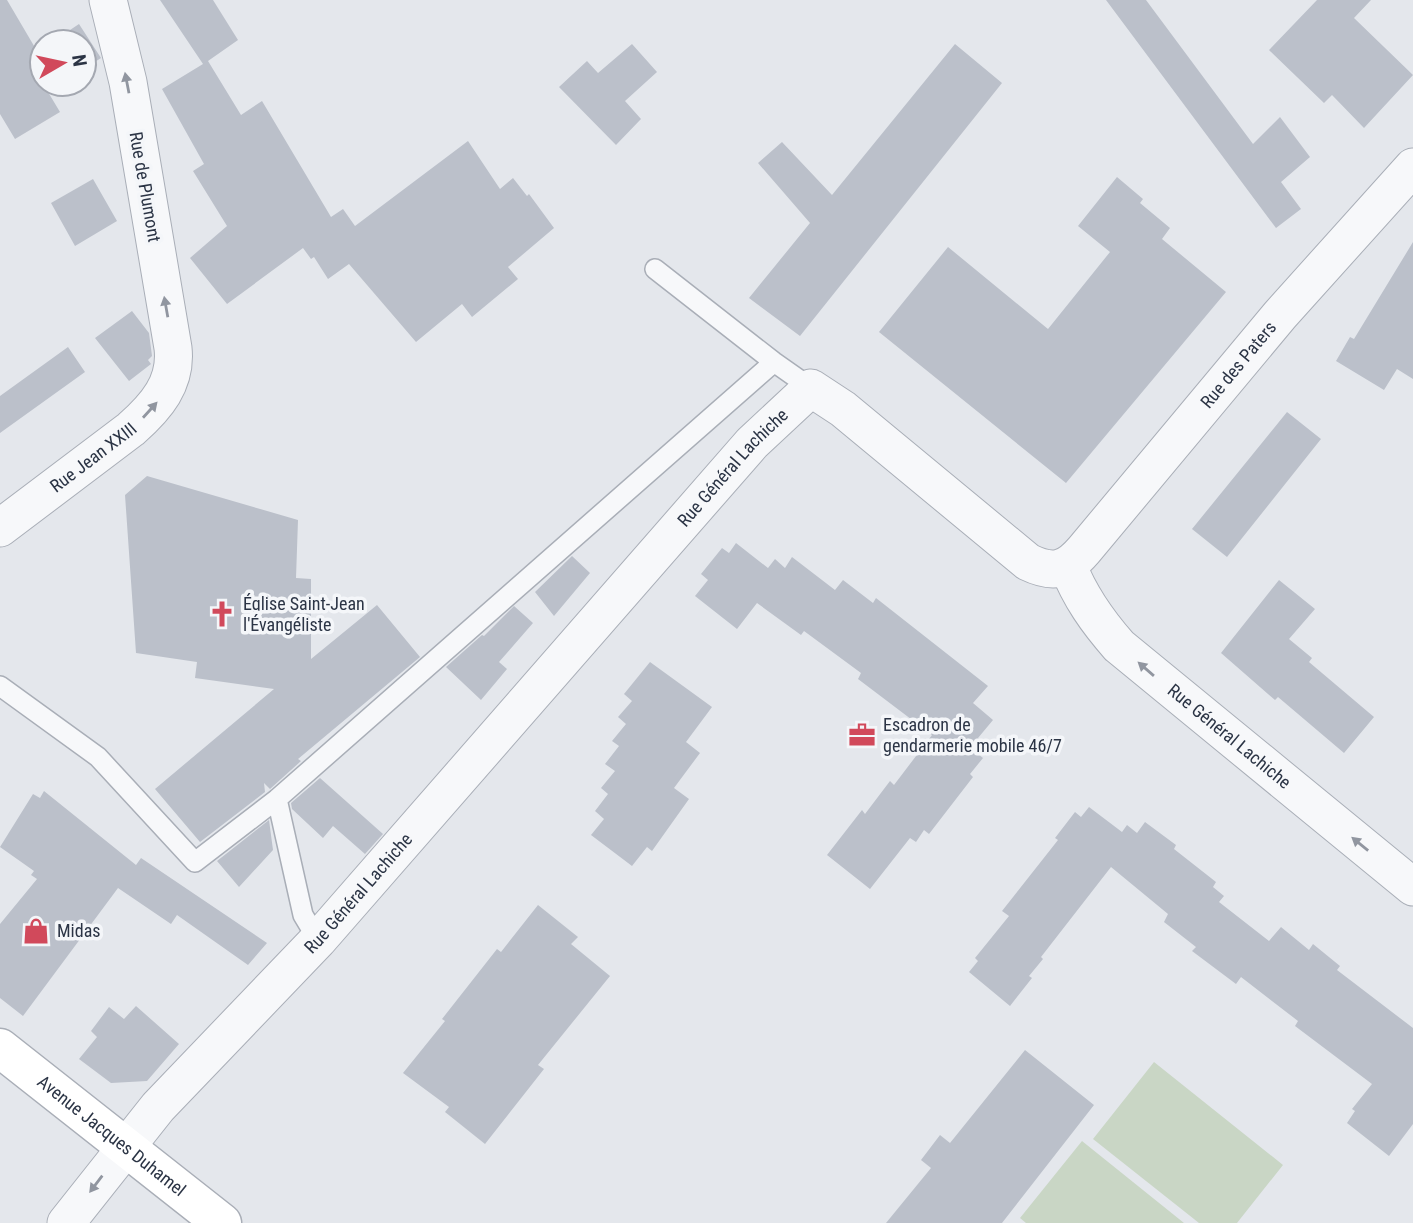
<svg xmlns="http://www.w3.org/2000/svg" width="1413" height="1223" font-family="'Roboto Condensed',sans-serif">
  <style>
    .green { fill: #c9d6c5 }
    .building { fill: #bbc0ca }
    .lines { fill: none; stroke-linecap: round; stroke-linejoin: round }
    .service-casing { stroke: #a9aeb7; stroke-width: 22 }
    .minor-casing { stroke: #a9aeb7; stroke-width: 39 }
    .secondary-casing { stroke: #a9aeb7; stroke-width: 41 }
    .service { stroke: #f7f8fa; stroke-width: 19 }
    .minor { stroke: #f7f8fa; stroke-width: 37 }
    .secondary { stroke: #fff; stroke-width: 38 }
    .oneway { fill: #9196a0 }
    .labels { text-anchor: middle; stroke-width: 7; stroke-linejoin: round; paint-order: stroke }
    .street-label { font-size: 18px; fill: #2b3445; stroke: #f4f6f9 }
    .poi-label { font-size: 18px; fill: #2b3445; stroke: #f4f6f9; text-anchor: start }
  </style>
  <rect width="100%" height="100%" fill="#e4e7ec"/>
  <path class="green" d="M1154,1062L1283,1165L1237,1223H1199L1093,1139Z
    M1082,1141L1184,1223H1026L1020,1218Z"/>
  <path class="building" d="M0,0H7L37,51L42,48V84H61L48,92L60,112L15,139L0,114Z
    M160,0H213L238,40L208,61L241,115L262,101L331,217L343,209L355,226L468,141L500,189L513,178L527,196L529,194L554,228L508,267L518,279L472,317L462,304L416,342L349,264L328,279L314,257L311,259L303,248L227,304L190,258L227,226L193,171L204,164L162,89L203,64Z
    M1106,0H1146L1253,144L1280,117L1310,157L1281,182L1301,209L1276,228Z
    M1317,0H1371L1354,18L1413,75L1364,128L1332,95L1324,103L1269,50Z
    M79,24L101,58L84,69V42H52Z
    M632,44L657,72L625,101L641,119L616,145L559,87L587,61L598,73Z
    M955,44L1002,83L800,336L749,298L810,223L758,163L782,142L832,195Z
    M1117,177L1143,199L1140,203L1170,228L1162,239L1226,292L1066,483L879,332L948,247L1048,329L1110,252L1078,226Z
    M93,179L117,221L75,246L51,203Z
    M1413,242V379L1397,369L1384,390L1336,361L1350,337L1354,339Z
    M132,311L149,333L152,356L148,360L151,364L129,381L95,338Z
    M68,347L85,372L0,433V396Z
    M1287,412L1321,439L1227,557L1192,529Z
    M147,476L298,520L296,578L311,579V659L377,605L420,657L298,759L301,761L270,789L264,783L265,792L200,842L155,789L274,689L195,678L197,662L136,653L125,495Z
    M736,543L768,568L775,559L785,568L792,557L835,590L843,580L873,603L876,598L988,686L973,703L993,720L978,738L985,744L978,754L983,758L970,774L973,777L929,834L924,830L916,842L910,838L870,889L827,855L862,810L865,814L890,781L894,785L932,735L858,679L861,673L804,631L801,635L757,603L737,629L695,596L708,580L701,574L722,548L729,553Z
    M572,556L590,573L554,616L535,592Z
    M1279,580L1315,609L1289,639L1312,658L1309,662L1374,717L1344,753L1278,697L1275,700L1221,653Z
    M514,606L533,623L499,662L507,669L481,700L446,667L482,635L484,636Z
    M650,662L712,707L686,742L700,753L674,788L689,799L652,851L647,847L632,866L591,835L604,819L595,811L608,794L601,788L615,771L605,764L619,746L612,741L626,724L618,717L632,701L624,694Z
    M320,778L383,834L365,854L333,826L323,838L292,809L291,803Z
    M44,791L136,865L141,858L267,943L248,965L177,915L171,924L118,888L23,1016L0,998V924L37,879L31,875L34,871L0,847L33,794L40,798Z
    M1089,807L1122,832L1127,825L1137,833L1145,822L1176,845L1174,849L1216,882L1213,887L1224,896L1219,902L1269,941L1281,927L1309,950L1313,944L1340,966L1337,970L1413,1028V1124L1389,1156L1347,1123L1355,1111L1352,1109L1372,1084L1295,1026L1298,1021L1241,977L1236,984L1192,951L1196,947L1164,922L1168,914L1111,867L1041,957L1043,959L1029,976L1032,978L1010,1006L969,972L978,961L975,958L1009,916L1002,911L1058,840L1055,838L1075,812L1081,817Z
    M269,820L273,850L239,887L217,861Z
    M538,905L578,937L571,944L610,976L538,1065L544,1069L485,1144L445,1112L449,1107L403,1073L445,1021L442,1019L497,949L501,952Z
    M136,1006L179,1044L147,1081L111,1083L79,1059L97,1037L91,1031L109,1007L124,1019Z
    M1025,1050L1094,1105L1002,1223H886L931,1168L921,1160L940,1135L950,1143Z"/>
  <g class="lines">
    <g class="service-casing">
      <path id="service" d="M655,269L774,362L811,388
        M0,686L98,757L195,862L277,799L774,362
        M277,799L303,915L318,940"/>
    </g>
    <g class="minor-casing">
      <g id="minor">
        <path id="s1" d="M0,528L131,429C156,407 177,383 173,348L128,82L108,0"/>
        <path id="s2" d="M1068,566C1080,597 1097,621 1119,646L1413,887"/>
        <path id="s3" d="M66,1223L158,1107L318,940L752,443L811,388L843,409L1028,562C1053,574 1066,571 1084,550L1280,315L1413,167"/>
      </g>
    </g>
    <g class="secondary-casing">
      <g id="secondary">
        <path id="s4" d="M0,1048L222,1223"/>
      </g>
    </g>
    <use href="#service" class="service"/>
    <use href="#minor" class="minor"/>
    <use href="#secondary" class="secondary"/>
  </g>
  <defs><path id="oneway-solid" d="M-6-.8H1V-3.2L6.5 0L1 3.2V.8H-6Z" transform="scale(1.75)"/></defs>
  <g class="oneway">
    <use href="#oneway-solid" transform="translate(127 83) rotate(-101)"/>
    <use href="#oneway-solid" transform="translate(166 307) rotate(-100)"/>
    <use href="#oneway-solid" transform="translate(150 410) rotate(-48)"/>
    <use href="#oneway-solid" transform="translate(1146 669) rotate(-139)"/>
    <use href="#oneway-solid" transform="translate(1360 844) rotate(-141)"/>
    <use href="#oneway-solid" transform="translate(96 1184) rotate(127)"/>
  </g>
  <defs>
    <g id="church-bare" transform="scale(2.1)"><path d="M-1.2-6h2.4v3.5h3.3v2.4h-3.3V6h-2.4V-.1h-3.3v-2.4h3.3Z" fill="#d1495b" stroke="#f4f6f9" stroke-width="2.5" paint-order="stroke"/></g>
    <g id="office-bare" transform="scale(2.1)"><path d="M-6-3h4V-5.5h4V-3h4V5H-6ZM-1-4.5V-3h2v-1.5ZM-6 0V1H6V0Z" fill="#d1495b" stroke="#f4f6f9" stroke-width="2.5" paint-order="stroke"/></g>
    <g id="shop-bare" transform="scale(2.1)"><path d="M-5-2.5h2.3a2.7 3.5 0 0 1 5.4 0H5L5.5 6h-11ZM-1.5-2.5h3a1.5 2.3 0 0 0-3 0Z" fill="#d1495b" stroke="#f4f6f9" stroke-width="2.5" paint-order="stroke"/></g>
  </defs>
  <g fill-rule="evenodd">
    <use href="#church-bare" x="222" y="614"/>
    <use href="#office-bare" x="862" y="735"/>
    <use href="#shop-bare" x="36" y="931"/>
  </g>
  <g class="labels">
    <g class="street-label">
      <text transform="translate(145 187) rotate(80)" y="6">Rue de Plumont</text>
      <text dy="6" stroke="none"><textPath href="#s3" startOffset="1703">Rue des Paters</textPath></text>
      <text dy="6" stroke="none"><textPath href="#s1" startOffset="117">Rue Jean XXIII</textPath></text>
      <text dy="6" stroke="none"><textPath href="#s3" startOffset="1008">Rue Général Lachiche</textPath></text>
      <text dy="6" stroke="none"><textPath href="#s2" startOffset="238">Rue Général Lachiche</textPath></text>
      <text dy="6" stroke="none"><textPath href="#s3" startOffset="441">Rue Général Lachiche</textPath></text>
      <text dy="6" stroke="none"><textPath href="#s4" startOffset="142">Avenue Jacques Duhamel</textPath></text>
    </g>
    <g class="poi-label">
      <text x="243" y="610">Église Saint-Jean<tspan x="243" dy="21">l'Évangéliste</tspan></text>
      <text x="883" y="731">Escadron de<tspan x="883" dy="21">gendarmerie mobile 46/7</tspan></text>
      <text x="57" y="937">Midas</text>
    </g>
  </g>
  <g transform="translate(63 63) rotate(81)"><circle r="33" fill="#f4f6f9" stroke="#a4a8b1" stroke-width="2"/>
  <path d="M0-5L12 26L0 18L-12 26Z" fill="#d1495b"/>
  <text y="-10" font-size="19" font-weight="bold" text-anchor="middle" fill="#2b3445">N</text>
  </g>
</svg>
